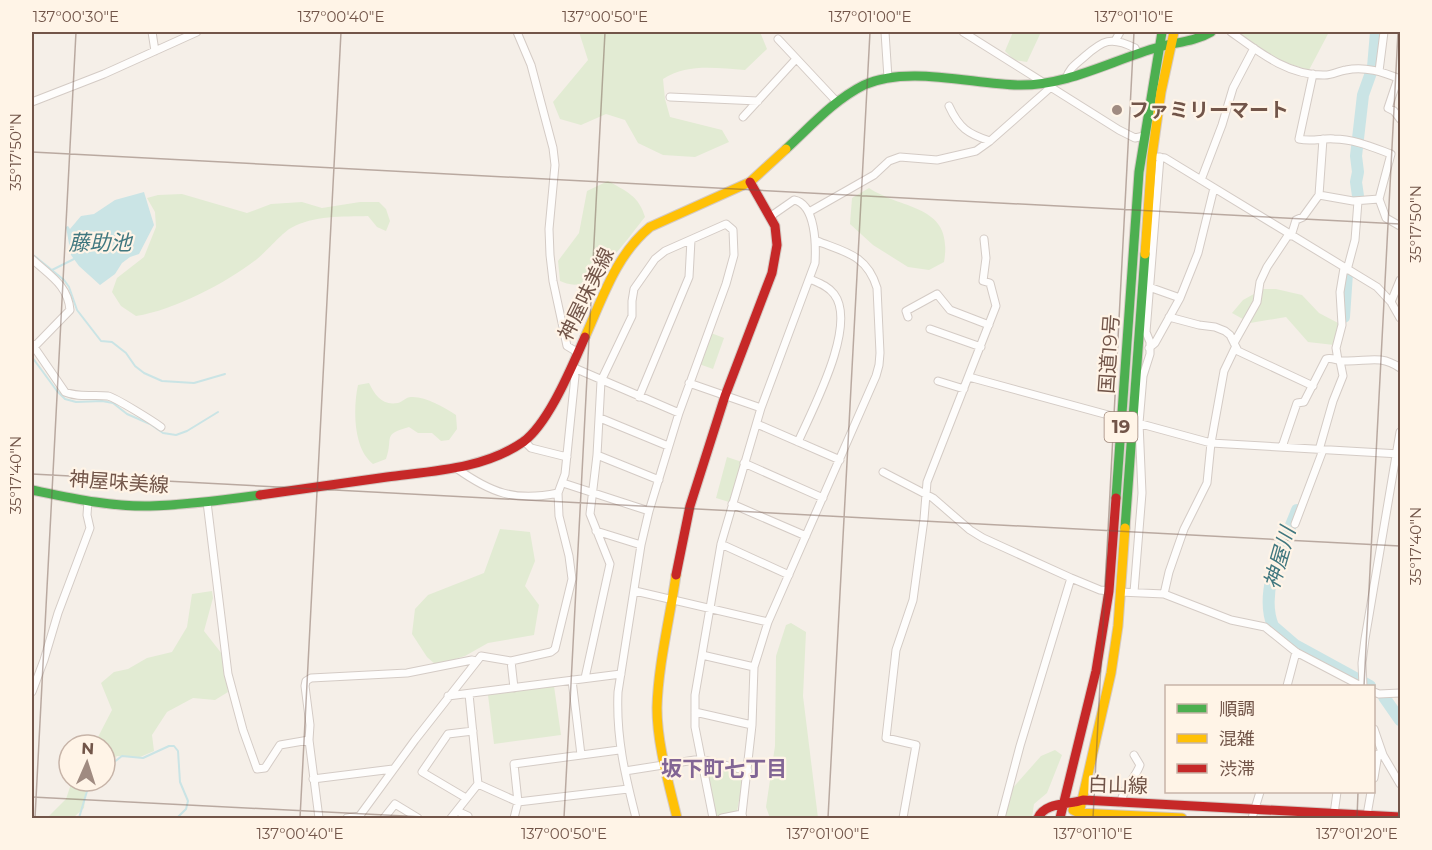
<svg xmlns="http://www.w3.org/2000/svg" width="1432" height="850" font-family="Montserrat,'Noto Sans JP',sans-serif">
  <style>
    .green { fill: #e2ebd3 }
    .water { fill: #cae4e5 }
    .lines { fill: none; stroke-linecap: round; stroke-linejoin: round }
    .stream { stroke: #cae4e5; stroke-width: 2 }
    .river { stroke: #cae4e5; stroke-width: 12 }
    .street-casing { stroke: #d4cbc5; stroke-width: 9 }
    .fast-casing { stroke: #d4cac4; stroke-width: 11 }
    .slow-casing { stroke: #d4cac4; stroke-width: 11 }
    .jam-casing { stroke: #d4cac4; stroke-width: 11 }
    .street { stroke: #fefdfc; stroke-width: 7 }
    .fast { stroke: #4caf50; stroke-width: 9 }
    .slow { stroke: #ffc107; stroke-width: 9 }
    .jam { stroke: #c62828; stroke-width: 9 }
    .ticks { fill: none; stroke: #725549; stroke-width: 1.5; stroke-opacity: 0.45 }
    .poi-dot { fill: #a08b81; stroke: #fff4e7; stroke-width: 2 }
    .labels { text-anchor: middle; stroke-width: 4.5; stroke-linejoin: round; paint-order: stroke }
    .shield { fill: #fff4e7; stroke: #9c8578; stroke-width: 1.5 }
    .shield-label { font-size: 18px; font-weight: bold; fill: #725549 }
    .poi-label { font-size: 20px; font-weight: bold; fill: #725549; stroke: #fff4e7; text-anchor: start }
    .street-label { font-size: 20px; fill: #725549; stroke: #fff4e7 }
    .water-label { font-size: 21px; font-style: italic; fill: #40777f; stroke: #fff4e7 }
    .neighbourhood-label { font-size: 21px; font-weight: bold; fill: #826595; stroke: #fff4e7 }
    .neatline { fill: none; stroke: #725549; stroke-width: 2 }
    .ticks-label { font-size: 15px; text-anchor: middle; fill: #725549 }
  </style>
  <rect width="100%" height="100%" fill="#f5efe8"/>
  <path class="green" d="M579,32H760L767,49L745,70C717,68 687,63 663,79L665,99L670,117L722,130L729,142L695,157L663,155L638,143L625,120L606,114L581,125L560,119L553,102L588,60Z
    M1013,32H1041L1027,62L1014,60L1005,51Z
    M1237,32H1329L1309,70C1274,60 1265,54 1237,32Z
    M608,181C626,191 639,196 645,217C631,234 599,280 579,284C573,286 565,283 560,281L558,261L579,233L587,191Z
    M869,188C904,211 954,204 944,262L929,270L908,267L873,245L850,224L852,198Z
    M182,194L247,213L271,204L302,202L322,208L360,202H379L386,209L390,221L386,231L377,227L368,216C342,217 314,215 291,228C283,232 266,252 257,259C226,283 175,310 136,316L121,306L112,292L117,278L144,257L156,227L155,212L147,198L158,195Z
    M1263,289H1276L1302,295L1319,313L1340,324L1334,345L1308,342L1286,317L1250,323L1232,313L1243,300Z
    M711,333L724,338L713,369L699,364Z
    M369,383C375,395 382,406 398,403C402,402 406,397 411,397C425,396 444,407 456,415L457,429L449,440L441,441L432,433H418L409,427C381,435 394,437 386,459L373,464C353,449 353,408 358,385Z
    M727,457L742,462L729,502L716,498Z
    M500,529L530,532L535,561L525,586L539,605L534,635L488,643L465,656L436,665L427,657L412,634L415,609L428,595L484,573Z
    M212,591L213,598L204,631L222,654L228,692L215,700L193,698L167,712L152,735L154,751L140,757L117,756L105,766V745H91L97,739L112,710L101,683L114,672L128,669L147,658L172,652L187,627L192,594Z
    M791,623L806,632L803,696L818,818H770L766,807L775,746L776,656L786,625Z
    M554,686L561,735L494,744L488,695Z
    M1055,750L1062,755L1047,793L1034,804L1032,818H1004L1011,790L1041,756Z
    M707,765L743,773L744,775L737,811L718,817L715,816L705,766Z
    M72,781H87L84,808L73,818H47L66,799Z"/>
  <path class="water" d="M144,192L154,225L139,254L130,257L122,263L115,274L100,285L79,266L71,255L66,227L68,226L70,229L81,216L94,214L115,200Z"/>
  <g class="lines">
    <path class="stream" d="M32,254L64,280L69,287L77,310L101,341L112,342L126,353L135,366L144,373L162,381L194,383L225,374
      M52,270L74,259
      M32,357L57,391L65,399L76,402L102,401L113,403L127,414L150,424L163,433L176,435L187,431L218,412
      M105,769L122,756L143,758L169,746H174L178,751L180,782L188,801L186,809L177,818
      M79,818L90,781"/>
    <path class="river" d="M1358,196L1356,182L1358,172L1356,156L1363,95L1373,67L1376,32
      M1344,317L1347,273
      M1297,510C1285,543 1258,589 1273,626L1295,645L1370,686
      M1384,697L1400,720"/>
    <g class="street-casing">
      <path id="street" d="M152,32L155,51
        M517,32L531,65L553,148L555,165L549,229L550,255L553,281L567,346L577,352
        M885,32L888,78
        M963,32L1119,130L1135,138L1144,136
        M1231,32C1259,52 1287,75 1323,75C1331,76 1338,71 1346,70C1365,66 1383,72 1400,79
        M778,39L837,102
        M1115,41L1120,32
        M1379,71L1384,32
        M1313,74L1299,139C1312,142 1322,138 1334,139C1354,139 1372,147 1391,154L1379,199L1386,218L1400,226
        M1398,78L1388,108L1394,111L1400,119
        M1066,79C1069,68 1076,64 1084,57C1103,40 1111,36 1135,48L1138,54
        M670,97L758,101
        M32,102L104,74L197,32
        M949,106C959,128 968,134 990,141
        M743,117L796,59
        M1158,157L1165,158L1377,287L1391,302L1400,318
        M1201,180L1222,125L1233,88L1254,48
        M1319,195L1353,201L1379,199
        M809,212L874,175L889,161L900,157L937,160L976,151L990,141L1051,87
        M1291,236L1296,220L1303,217L1319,195L1323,139
        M32,259C49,275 68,285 70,310L34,347
        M1347,270L1355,240L1358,201
        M1149,287L1180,298
        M1391,302L1400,280
        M908,317L906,311L937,294L950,310L989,325
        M1169,317L1199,325L1215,327L1225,331L1230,335L1238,351L1313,386
        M930,329L981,347
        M1234,343L1257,302L1260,282L1267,267L1289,234
        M32,344L65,392C79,398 93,394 108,396C116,398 153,421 161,427
        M1149,348L1155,343L1180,298L1198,253L1214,188
        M1338,360L1336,348L1342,325L1340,292L1344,268
        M969,377L1211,443L1400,454
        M938,381L964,389
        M689,383L761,408
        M639,397L689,277L691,240
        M600,418L668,446
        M757,424L840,460
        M524,441L531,448L567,457
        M798,442C812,410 858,325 834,294C828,286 819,283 810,279
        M1282,447L1297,403L1304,402L1326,359C1332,357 1337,361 1344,361C1367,362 1380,354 1400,368
        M1319,450L1333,401L1343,376L1340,361
        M597,455L659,480
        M744,463L823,498
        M456,468C491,493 515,502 558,493
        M883,472L933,498L970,530L983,538L1071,578L1100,590L1109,591
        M563,483L649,511
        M207,502L228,674L243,730L257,769L265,768L280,745L309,740
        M732,504L806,536
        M1295,524L1323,450
        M596,531L641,545
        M721,544L789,575
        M635,591L768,622
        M1120,592L1164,594L1231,620L1265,627L1296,652L1361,686
        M1134,592L1142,493L1139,423L1143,376L1150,354V342L1146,332L1160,157
        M1164,594L1169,572L1184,529L1207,483L1211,443L1224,371L1235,348
        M702,655L754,667
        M511,661L514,688
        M585,678L610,564L590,514L597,455L601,381L632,316V301L634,289L655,259L665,251L726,224L733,230L734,255L726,284L679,413L649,511L641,545L618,692C616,738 625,775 636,818
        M572,680L581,755
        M1287,686L1296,652
        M1363,686L1362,663L1365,639L1400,432
        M32,692L44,660L58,613L90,528L87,515L88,501
        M1374,692L1379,694L1400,693
        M469,694L478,784L518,802L628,789
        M448,696L621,674
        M695,712L752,725
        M1374,729L1383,755L1400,784
        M625,771L701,759L748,771
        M1374,778L1378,754
        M313,779L393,769
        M466,798L422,772L448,734L473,731
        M1121,803C1122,789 1135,779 1140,765L1134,755
        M457,811L468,816L467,818
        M1334,814L1337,792
        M1367,815L1371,792
        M319,818L309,740L310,725L305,686L306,681L311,678L407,673L472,660L476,661
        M347,818L360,816
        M358,818L415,740L481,656L511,661L551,652L555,649L572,579L569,556L559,516L558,493L565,474L575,376L572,367L679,413
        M384,818L395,804L418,818
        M451,818L478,784
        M514,818L518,802L514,764L619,750
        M713,818L695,727V695L721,544L761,408L815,263C816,246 816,204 794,200L771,216
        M722,818L742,814
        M743,818L742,814L752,725L754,667L768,622L876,376L879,365L880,353L877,288C867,255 845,252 817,241
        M903,818L916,745L886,738L896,650L913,600L924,519L927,482L996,306L990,283L983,281L986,258L984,239
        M1001,818L1020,746L1071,578
        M1252,818L1260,792"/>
    </g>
    <g class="fast-casing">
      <path id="fast" d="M786,149C811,126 834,100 864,85C907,65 972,84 1018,85C1068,86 1112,60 1159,47C1177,42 1194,42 1211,32
        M32,490C71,498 111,507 150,506C187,505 224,500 260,495
        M1116,498L1139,172L1162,32
        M1125,528L1145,254"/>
    </g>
    <g class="slow-casing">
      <path id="slow" d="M1145,254L1152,156L1161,92L1174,32
        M585,337C603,297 616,255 650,227L750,182L786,149
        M676,575C670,618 658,665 657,708C657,744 669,784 677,818
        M1073,810L1079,813L1182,818
        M1078,818L1111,673L1118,626L1125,528"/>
    </g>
    <g class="jam-casing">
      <path id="jam" d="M260,495C303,489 345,483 387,477C433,471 484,469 523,442C549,423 572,366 585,337
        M676,575L690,506L725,396L772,273L777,245L775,226L750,182
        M1038,818C1045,802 1068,805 1083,800L1400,817
        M1060,818L1096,671L1109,591L1116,498"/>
    </g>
    <use href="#street" class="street"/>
    <use href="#fast" class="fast"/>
    <use href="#slow" class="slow"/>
    <use href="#jam" class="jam"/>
  </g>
  <path class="ticks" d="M32,152L1400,224M32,474L1400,546M1364,686L1398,32M32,797L443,818M35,818L76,32M300,818L341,32M564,818L605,32M828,818L870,32M1093,818L1134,32M1357,818L1358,792"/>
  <circle class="poi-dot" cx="1117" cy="110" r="6"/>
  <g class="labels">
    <rect class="shield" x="1104.5" y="412" width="33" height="30" rx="4.5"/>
    <g class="shield-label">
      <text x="1121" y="433">19</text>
    </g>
    <g class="poi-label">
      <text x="1129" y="117">ファミリーマート</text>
    </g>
    <g class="street-label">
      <text transform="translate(586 294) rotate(-64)" y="7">神屋味美線</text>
      <text transform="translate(1109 354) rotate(-86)" y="7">国道19号</text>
      <text transform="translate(119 482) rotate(4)" y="7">神屋味美線</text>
      <text transform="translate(1118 785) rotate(2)" y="7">白山線</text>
    </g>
    <g class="water-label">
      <text x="100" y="250">藤助池</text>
      <text transform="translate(1280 558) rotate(-74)" y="7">神屋川</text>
    </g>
    <g class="neighbourhood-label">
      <text x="724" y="776">坂下町七丁目</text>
    </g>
  </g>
  <rect width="1432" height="850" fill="none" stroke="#fff4e7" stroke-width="66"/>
  <rect x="1165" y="685" width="210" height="108" fill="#fff4e7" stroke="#c7b4a8" stroke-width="1.5"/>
  <rect x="1177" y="704" width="30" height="9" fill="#4caf50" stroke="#c7b4a8" stroke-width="1.5"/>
  <text x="1219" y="715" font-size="18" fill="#725549">順調</text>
  <rect x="1177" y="734" width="30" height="9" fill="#ffc107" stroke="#c7b4a8" stroke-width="1.5"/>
  <text x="1219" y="745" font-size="18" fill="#725549">混雑</text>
  <rect x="1177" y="764" width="30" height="9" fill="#c62828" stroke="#c7b4a8" stroke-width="1.5"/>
  <text x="1219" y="775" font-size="18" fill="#725549">渋滞</text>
  <g transform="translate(87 763) rotate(3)"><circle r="28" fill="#fff4e7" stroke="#c7b4a8" stroke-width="1.5"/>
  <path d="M0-4.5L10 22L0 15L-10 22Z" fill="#a08b81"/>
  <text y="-9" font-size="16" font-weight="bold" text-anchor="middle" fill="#725549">N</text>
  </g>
  <rect x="33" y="33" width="1366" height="784" class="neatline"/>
  <g class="ticks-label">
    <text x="76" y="22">137°00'30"E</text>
    <text x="341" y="22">137°00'40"E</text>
    <text x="605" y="22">137°00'50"E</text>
    <text x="870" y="22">137°01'00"E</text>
    <text x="1134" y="22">137°01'10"E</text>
    <text transform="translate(16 152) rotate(-90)" y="5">35°17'50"N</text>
    <text transform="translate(1416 224) rotate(-90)" y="5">35°17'50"N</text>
    <text transform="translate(16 475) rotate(-90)" y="5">35°17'40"N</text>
    <text transform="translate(1416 546) rotate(-90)" y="5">35°17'40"N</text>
    <text x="300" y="839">137°00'40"E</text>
    <text x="564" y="839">137°00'50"E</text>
    <text x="828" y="839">137°01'00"E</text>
    <text x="1093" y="839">137°01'10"E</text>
    <text x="1357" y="839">137°01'20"E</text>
  </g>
</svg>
